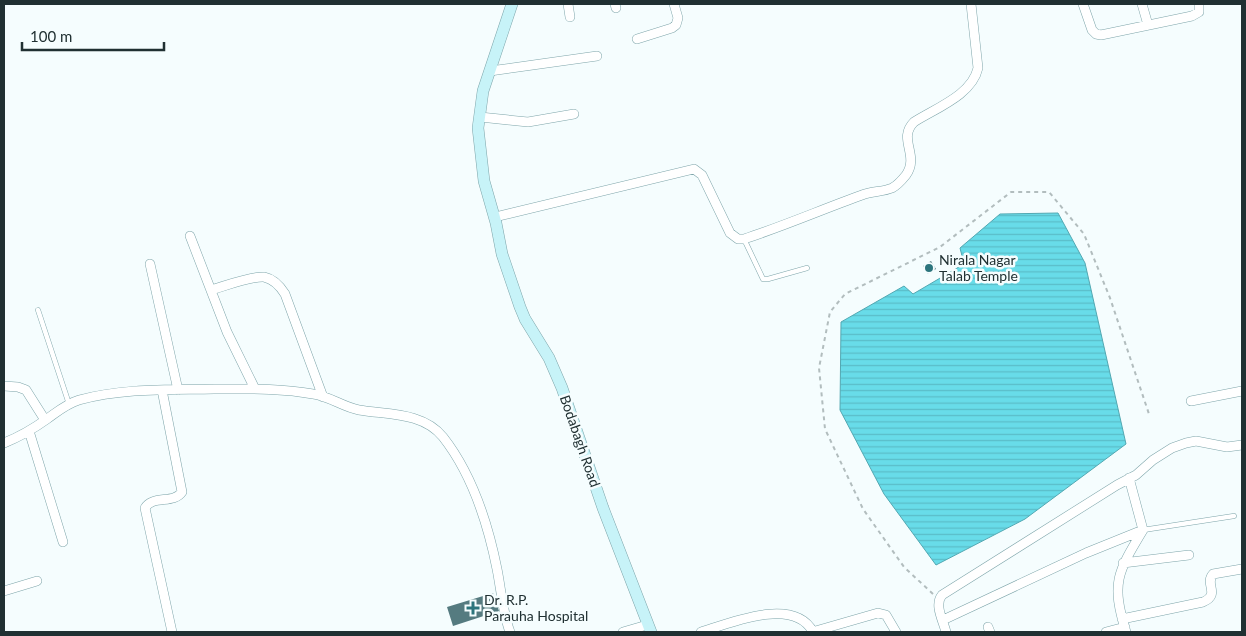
<svg xmlns="http://www.w3.org/2000/svg" width="1246" height="636" font-family="Lato,sans-serif">
  <style>
    .water { fill: url(#water-rules); stroke: #52a8b2 }
    .building { fill: #557b80 }
    .lines { fill: none; stroke-linecap: round; stroke-linejoin: round }
    .lane-casing { stroke: #7ea5aa; stroke-width: 5.5 }
    .street-casing { stroke: #7ea5aa; stroke-width: 10 }
    .secondary-casing { stroke: #7ea5aa; stroke-width: 12 }
    .path { stroke: #b2bdbe; stroke-width: 2; stroke-dasharray: 4 4; stroke-linecap: butt }
    .lane { stroke: #fff; stroke-width: 4.5 }
    .street { stroke: #fff; stroke-width: 9 }
    .secondary { stroke: #c7f3f8; stroke-width: 11 }
    .poi-dot { fill: #2c757d; stroke: #f5fdfe; stroke-width: 2 }
    .labels { text-anchor: middle; stroke-width: 5; stroke-linejoin: round; paint-order: stroke }
    .poi-label { font-size: 14px; fill: #203032; stroke: #f5fdfe; text-anchor: start }
    .street-label { font-size: 14px; fill: #203032; stroke: #f5fdfe }
  </style>
  <defs>
    <pattern id="water-rules" width="6" height="5" patternUnits="userSpaceOnUse" patternTransform="scale(1.25)"><rect width="6" height="5" fill="#68dce9"/><path d="M0 2.5h6" fill="none" stroke="#5abdc8"/></pattern>
  </defs>
  <rect width="100%" height="100%" fill="#f5fdfe"/>
  <path class="water" d="M1058,213L1085,263L1126,444L1025,519L936,565L884,494L840,410L841,322L904,286L913,294L964,264L960,248L1000,214Z"/>
  <path class="building" d="M931,261L936,269L928,274L923,266Z
    M493,593L499,611L453,626L447,607Z"/>
  <g class="lines">
    <g class="lane-casing">
      <path id="lane" d="M744,239L763,279H768L807,268
        M38,310L69,404
        M1143,530L1234,516"/>
    </g>
    <g class="street-casing">
      <path id="street" d="M568,4L570,17
        M615,4L616,8
        M1083,4L1092,30L1096,34L1101,35L1192,16L1199,12V4
        M1142,4L1148,25
        M637,39L672,28L676,25L678,18L674,4
        M490,71L597,56
        M480,117L528,122L574,114
        M495,217L694,169L702,175L730,233L738,239H744C784,226 823,209 862,195C872,191 883,192 892,188C898,185 902,180 906,175C920,155 897,139 914,122C936,108 972,95 978,68L971,4
        M190,236L227,332L255,389
        M150,264L178,390
        M211,290C225,286 251,276 264,277C274,279 280,286 285,294L323,397
        M4,386L18,387L26,390L45,420
        M162,390L182,492C174,504 152,495 145,508L172,632
        M1191,401L1242,391
        M29,431L63,542
        M4,443C19,437 33,429 47,419C57,412 66,404 79,400C123,388 169,390 214,389C247,389 280,388 313,394C329,396 343,407 359,410C388,415 423,412 443,437C472,474 488,524 497,569C501,589 503,614 510,632
        M1123,563L1189,555
        M4,591L37,581
        M1122,619L1203,602C1221,594 1204,584 1213,574L1242,569
        M943,620L1086,553L1143,530
        M988,627L990,632
        M623,632L647,625
        M701,632C730,623 794,596 813,632
        M812,632L878,613L886,615L896,632
        M946,632C943,620 934,605 942,595L1117,485L1136,475L1153,460L1172,448L1186,443L1196,441L1227,447L1242,445
        M1106,632L1125,627
        M1126,632C1111,583 1117,573 1143,530L1129,478"/>
    </g>
    <g class="secondary-casing">
      <path id="secondary" d="M512,4L483,91L478,128L484,181L496,223L502,254L520,307L525,319L549,358L562,388L603,508L651,632"/>
    </g>
    <path class="path" d="M933,594L904,567L863,509L825,429L819,368L830,312L845,294L940,247L1011,192H1049L1084,234L1110,298L1149,414"/>
    <use href="#lane" class="lane"/>
    <use href="#street" class="street"/>
    <use href="#secondary" class="secondary"/>
  </g>
  <g class="poi-dot">
    <circle cx="929" cy="268" r="5"/>
    <path d="M470.5 600.5h5v5h5v5h-5v5h-5v-5h-5v-5h5z"/>
  </g>
  <g class="labels">
    <g class="poi-label">
      <text x="939" y="265">Nirala Nagar<tspan x="939" dy="16">Talab Temple</tspan></text>
      <text x="484" y="605">Dr. R.P.<tspan x="484" dy="16">Parauha Hospital</tspan></text>
    </g>
    <g class="street-label">
      <text transform="translate(580 441) rotate(71)" y="5">Bodabagh Road</text>
    </g>
  </g>
  <rect width="1246" height="636" fill="none" stroke="#203032" stroke-width="10"/>
  <path d="M22 42v8h142v-8" fill="none" stroke="#203032" stroke-width="2.5"/>
  <text x="30" y="42" font-size="15" fill="#203032" stroke="#f5fdfe" stroke-width="4" paint-order="stroke">100 m</text>
</svg>
